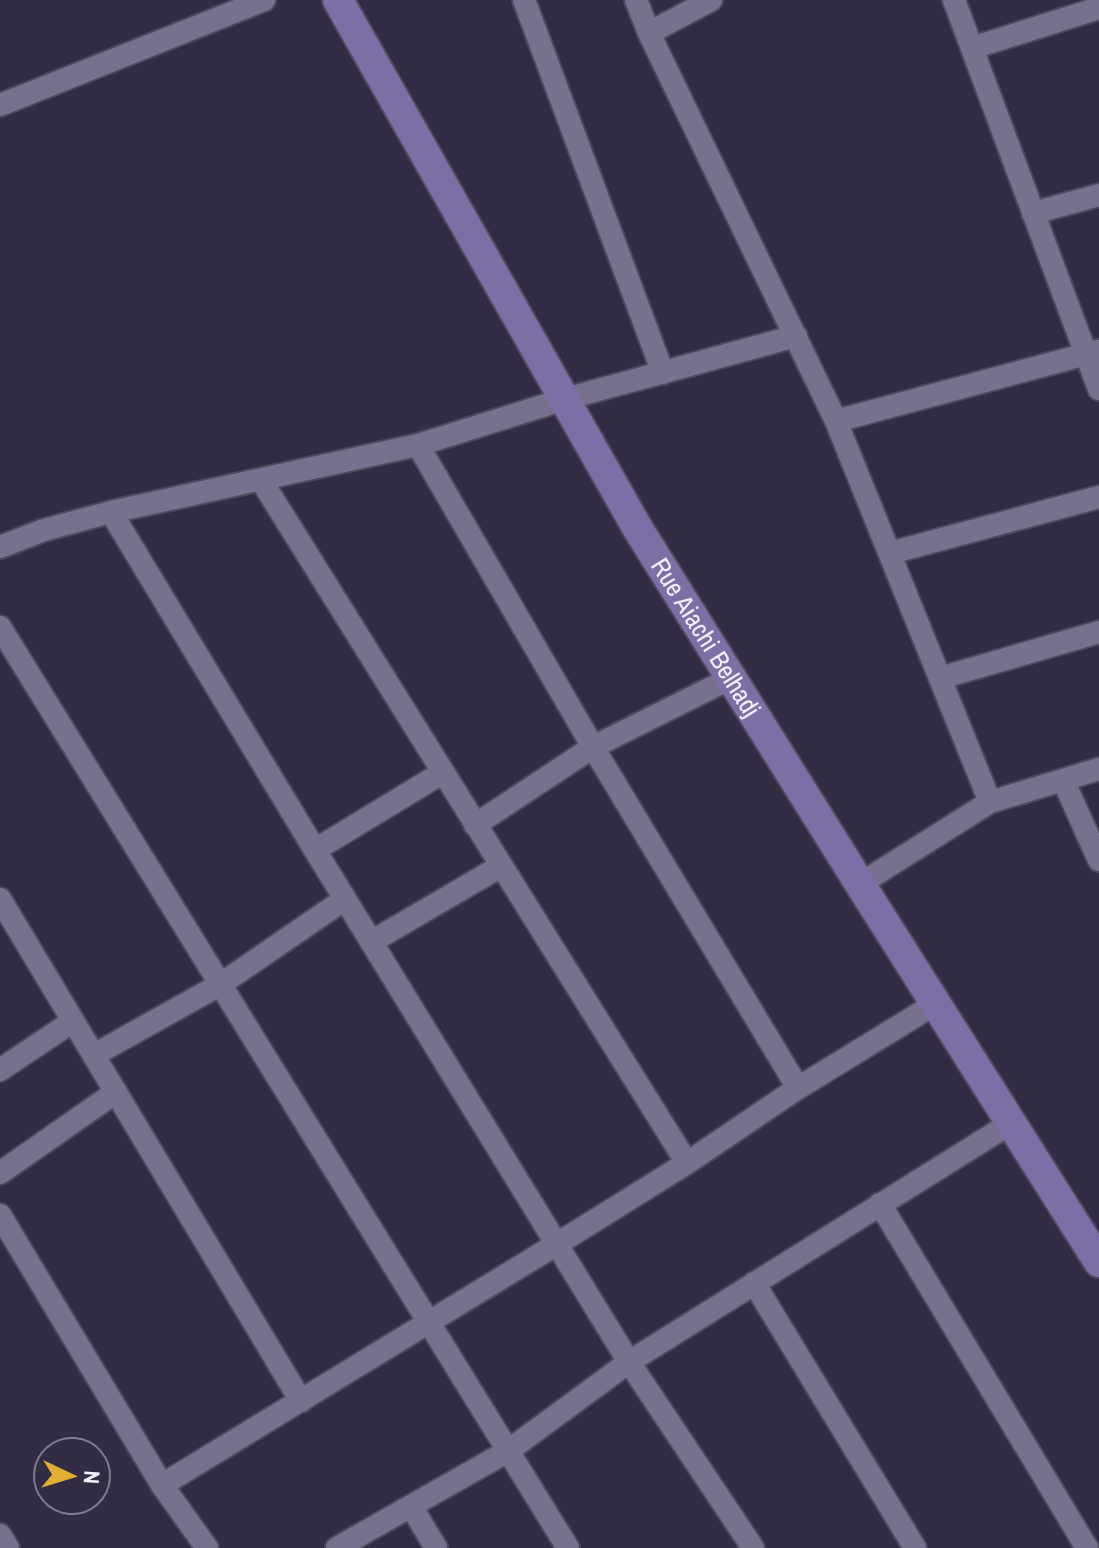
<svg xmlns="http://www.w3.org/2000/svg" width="1099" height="1548" font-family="'Archivo Narrow',sans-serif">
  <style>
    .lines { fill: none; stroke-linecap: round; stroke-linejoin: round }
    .street-casing { stroke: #4d485c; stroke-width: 26 }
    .secondary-casing { stroke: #4d485c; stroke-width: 34 }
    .street { stroke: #77718e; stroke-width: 22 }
    .secondary { stroke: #7d6fa5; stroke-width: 30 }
    .labels { text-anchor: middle; stroke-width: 6; stroke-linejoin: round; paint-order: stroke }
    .street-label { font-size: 26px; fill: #f3f1fe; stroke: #312b43 }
  </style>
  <rect width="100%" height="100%" fill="#312b43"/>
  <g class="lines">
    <g class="street-casing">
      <path id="street" d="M524,0L663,373
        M636,0L649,33L836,421L990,802
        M954,0L1099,389
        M649,33L711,0
        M972,48L1099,8
        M0,105L264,0
        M1033,213L1099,195
        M836,421L1098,351
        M418,445L593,747L798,1088
        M261,480L687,1163
        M111,512L315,850L629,1362L753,1548
        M0,547L44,530L111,512L418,445L565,399L796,336
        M890,553L1099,497
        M0,627L568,1548
        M940,678L1099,632
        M1063,780L1099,860
        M475,825L593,747L731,678
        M315,850L442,773
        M860,884L990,802L1099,769
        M0,899L301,1401
        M371,942L501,866
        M94,1055L221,984L345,899
        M0,1070L73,1021
        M0,1173L116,1092
        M880,1204L1087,1548
        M0,1215L162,1485L207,1548
        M754,1283L915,1548
        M162,1485L557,1244L687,1163L798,1088L935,1004
        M411,1506L436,1548
        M0,1535L8,1548
        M337,1548L508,1451L629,1362L1011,1123"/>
    </g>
    <g class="secondary-casing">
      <g id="secondary">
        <path id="s1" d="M338,0L638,529L860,884L1099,1262"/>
      </g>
    </g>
    <use href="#street" class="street"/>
    <use href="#secondary" class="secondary"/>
  </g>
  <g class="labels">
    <g class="street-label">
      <text dy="9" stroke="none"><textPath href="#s1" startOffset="736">Rue Aiachi Belhadj</textPath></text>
    </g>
  </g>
  <g transform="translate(72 1476) rotate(94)"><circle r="38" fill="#312b43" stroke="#7f7a8e" stroke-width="2"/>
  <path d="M0-6L14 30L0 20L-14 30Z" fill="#e3ae34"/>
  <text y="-12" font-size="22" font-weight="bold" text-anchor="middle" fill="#f3f1fe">N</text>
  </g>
</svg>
